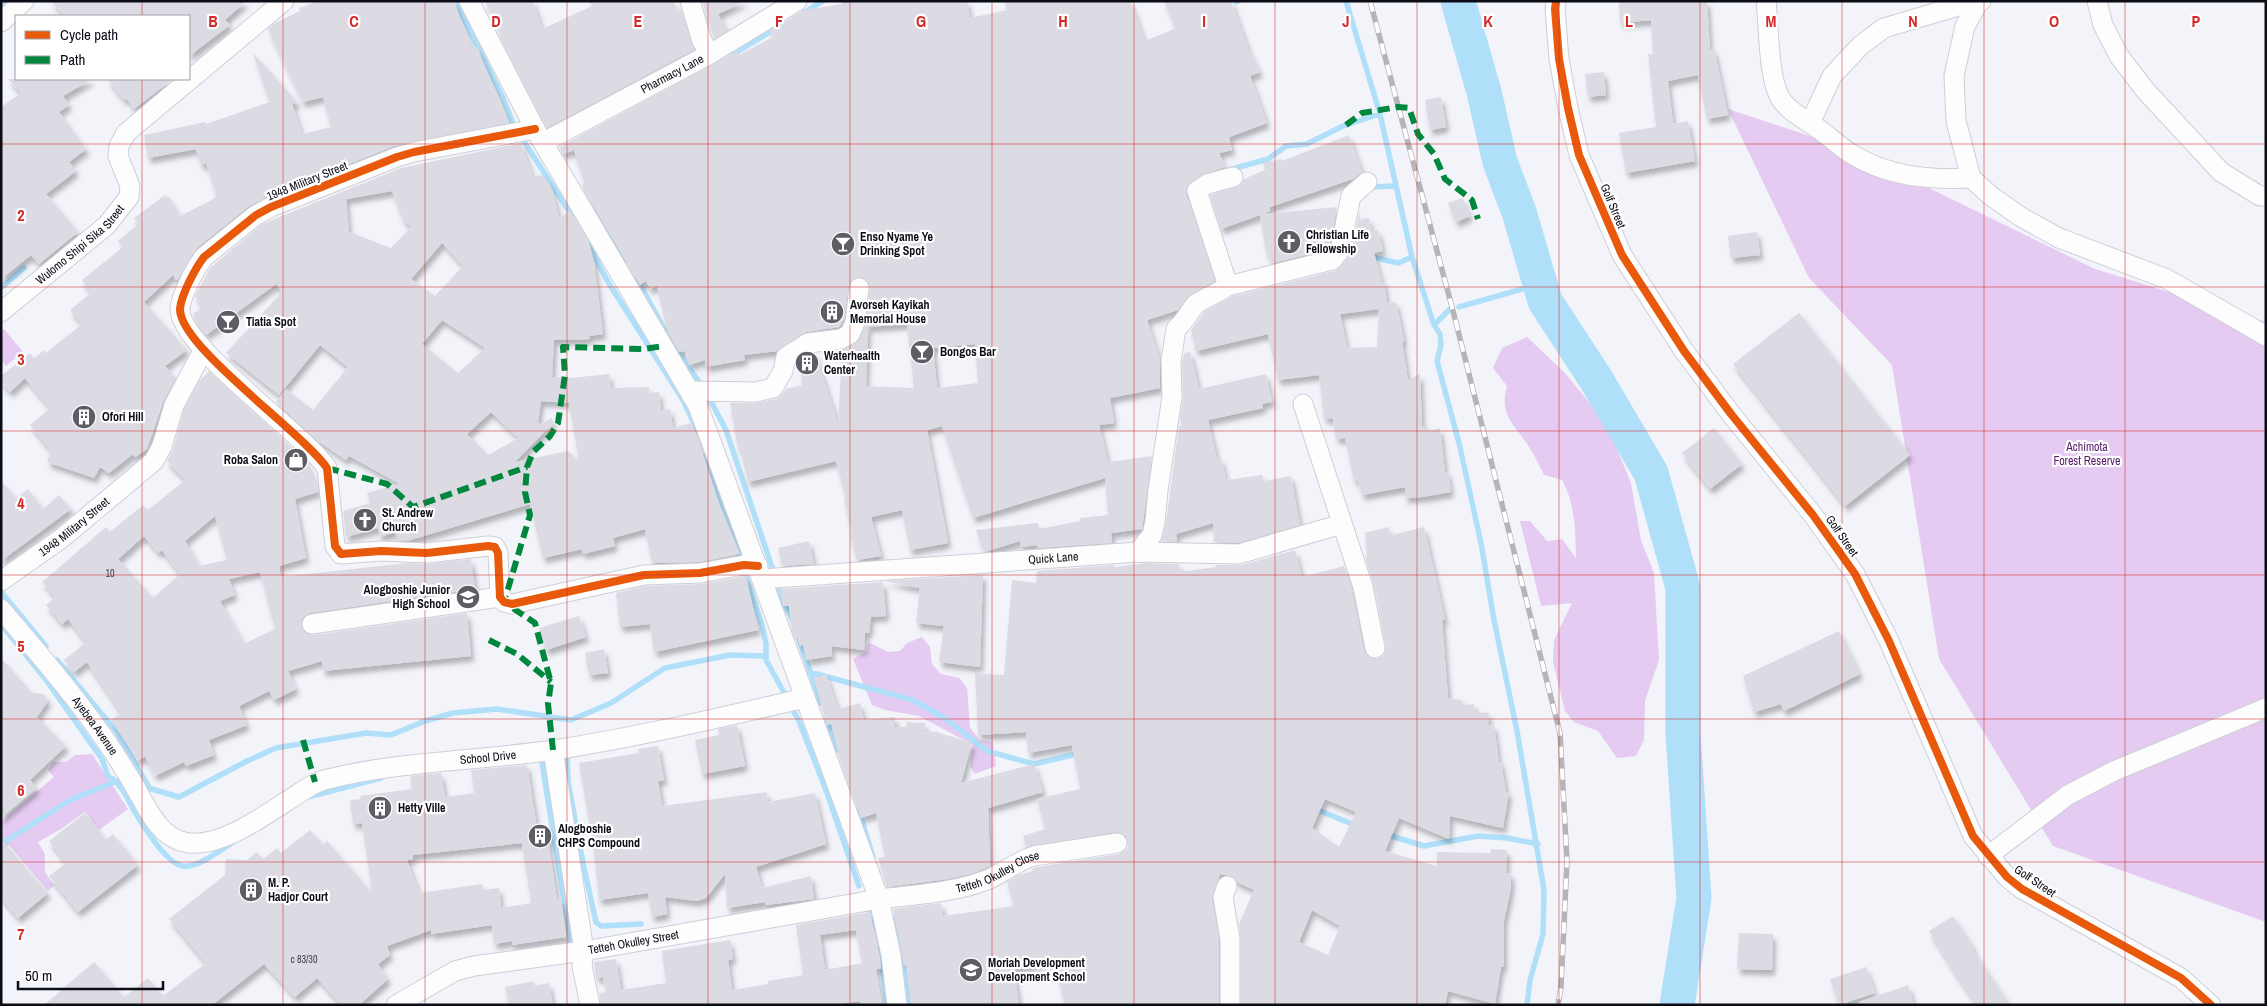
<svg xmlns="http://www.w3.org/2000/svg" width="2267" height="1006" font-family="'Archivo Narrow',sans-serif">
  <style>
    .green { fill: #e5cbf1 }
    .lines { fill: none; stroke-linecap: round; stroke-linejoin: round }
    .stream { stroke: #b0dffa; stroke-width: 5.5 }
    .river { stroke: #b0dffa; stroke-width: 35 }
    .building { fill: #dcdbe3; fill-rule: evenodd; filter: url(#shadow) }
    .minor-casing { stroke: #cdcfd7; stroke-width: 21 }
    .minor { stroke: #fdfdfe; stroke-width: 19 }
    .rail-casing { stroke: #b5b5b8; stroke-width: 5.5 }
    .rail { stroke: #fff; stroke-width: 4; stroke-dasharray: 11; stroke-linecap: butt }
    .quiet { stroke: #00873e; stroke-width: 6; stroke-dasharray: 12 6; stroke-linecap: butt }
    .cycleway-casing { stroke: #fff; stroke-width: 11 }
    .cycleway { stroke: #e8590c; stroke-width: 8 }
    .grid { fill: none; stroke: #d62828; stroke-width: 1; stroke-opacity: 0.55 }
    .labels { text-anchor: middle; stroke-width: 4.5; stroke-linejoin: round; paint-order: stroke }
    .number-label { font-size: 10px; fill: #40414a }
    .street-label { font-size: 12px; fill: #0b0c15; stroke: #fff }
    .poi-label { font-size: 12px; font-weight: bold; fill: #0b0c15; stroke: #fff; text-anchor: start }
    .park-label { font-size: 12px; fill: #561b67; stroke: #fff }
    .grid-label { font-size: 16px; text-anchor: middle; font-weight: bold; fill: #d62828; stroke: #fff; stroke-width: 4.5; stroke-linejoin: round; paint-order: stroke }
  </style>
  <defs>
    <filter id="shadow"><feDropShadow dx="3" dy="5.5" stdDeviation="2.5" flood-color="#0004"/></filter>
  </defs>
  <rect width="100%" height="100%" fill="#f2f4fa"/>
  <path class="green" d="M1728,109L1849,149L2095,269L2266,322V922L2053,846L1939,659L1892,365L1809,278Z
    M4,329L23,352L6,366L1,360V332Z
    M1527,337L1564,372L1606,423L1631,483L1641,540L1654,573L1659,660L1645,701L1644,740L1636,756L1617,758L1598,731L1574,722L1565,711L1553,662L1554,640L1572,603L1541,606L1520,521H1530L1547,541L1562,539L1576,558C1575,531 1576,505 1562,480L1544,475C1540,467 1536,458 1531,450C1517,426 1498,417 1507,386L1493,368L1502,348Z
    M922,637L930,647L932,664L941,674L959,678L967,688L970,728L980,740L993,742L996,766L975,774L970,766L973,745L919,716L885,710L872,705L853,659L867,651L868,642L888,652L900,651L907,643Z
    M92,754L128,809L99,830L85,812L61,829L38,842L45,854V872L54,886L48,891L9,845L1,850V822L54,777L48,770L53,762H66L75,755Z"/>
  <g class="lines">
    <path class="stream" d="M455,1L502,96L514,126L572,216
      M1346,1L1380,114L1412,257L1434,325L1440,334L1441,345L1437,361L1459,443L1481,543L1494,620L1517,731L1544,890L1543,934L1530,980L1527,1005
      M1236,2L1239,1
      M1,4L4,1
      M803,13L823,1
      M732,55L775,29
      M1232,169L1268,159L1286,146L1307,144L1343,126L1380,114
      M1368,187L1396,186
      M593,209L625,260
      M588,244L608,282L683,400L698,432
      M1368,256L1398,263L1412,257
      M637,279L673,345L702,386
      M1,288L24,268
      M1459,307L1526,288L1545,301
      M1434,325L1450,309
      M707,394L726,430L784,603L793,621
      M706,455L762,625L766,644V660L787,698
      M2,593L46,646
      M1,624L46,680L102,759L108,776C121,783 126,796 133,809C141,823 166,863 182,866C197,869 224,848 236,840
      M799,639L821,703
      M57,660L116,731L150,789
      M809,672L913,700L946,719L987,751L1034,764L1081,753
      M790,705L799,721L826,790L859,886
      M827,719L838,750
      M567,751L568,782L584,868L596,922L601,926L641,924
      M544,755L542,762L545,782L571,942
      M145,787L179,797L247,761L276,748L366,733L391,735L425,721L453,713L497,709L571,720L611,703L665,668L730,655L765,656
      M308,797L381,778
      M1313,808L1357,826
      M859,811L873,857
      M1385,834L1424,846L1478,836L1507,838L1538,844
      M1,844L70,800L117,781L119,782
      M867,906L878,932
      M892,918L905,968L910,1005
      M880,949L887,1005"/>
    <path class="river" d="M1458,1L1484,92L1500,162L1519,212L1545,301L1597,381L1651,473L1683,588V734L1694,898L1677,1005"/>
  </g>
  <path class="building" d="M51,1H246L225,20L230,25L189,56V16H64Z
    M318,1H454L472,49L477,47L509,123L394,146L267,197L249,206L197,248L178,279L176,280L173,275L144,302L187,350L165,366L176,378L163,402L147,449L135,457L133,454L109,473L100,467L94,478L47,462L51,451L30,425L50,408L25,378L10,392L1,382V376L30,353L34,358L44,350L46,353L82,324L70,310L91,293L82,280L123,247L118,241L138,224L134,218L165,195L166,198L168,196L180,216L217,197L206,163L201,165L196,149L148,158L144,135L205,122L206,124L270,102L253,53L298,103L292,104L302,134L331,127L323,97L303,102L268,29L275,23L300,11L299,8Z
    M485,1H533L542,29L592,6L589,1H673L677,10L681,9L694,50L547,128L500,37H503Z
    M702,1H745L718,14L727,31L714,39Z
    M842,1H967L970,18L1007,10L1004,1H1130L1145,41L1176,28L1164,1H1231L1249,51L1260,72L1250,76L1267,123L1229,137L1232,150L1219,153L1225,167L1201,175L1187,187L1186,194L1215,281L1190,295L1178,310L1147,320L1160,360V388L1110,398L1114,423L1099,425L1108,462L1152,456L1142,529L1111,533L1112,543L1037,548V545L1021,547L1020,541L984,552L976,530L1038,523L1039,529L1080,521V518L1108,515L1105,478L973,518L942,426L927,430L948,543L910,550L902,510L871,517L881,556L857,560L850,535H852L844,498H846L836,461L748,482L740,448H738L730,403H756L776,399L780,397L786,389L802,385L800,362L815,353L838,424L842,350L856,343L865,326L870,289L869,283L860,277L850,282L844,319L839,327L806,332L777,351L744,355L745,360L705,367V360L689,365L685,351L679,352L668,333L657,286L650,289L646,281L640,285L584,191L582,185L585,184L574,150L563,154L559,147L737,51L739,55L773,37L769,31L804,10L842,4ZM907,324L914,388L866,386L868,327ZM975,344L978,383L937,388L933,348Z
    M1619,1H1707L1710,50L1714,49L1728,115L1707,119L1698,75L1668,81L1673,124L1688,121L1695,161L1626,173L1619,133L1656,127L1648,54H1653L1651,20L1620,23Z
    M1604,72L1606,95L1588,97L1585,74Z
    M8,79H92L63,96L69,105L59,112L85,148L89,147L69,162L76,171L46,194L78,232L39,264L31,255L1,279V107L21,93Z
    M107,79H173L134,109L126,98L124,100Z
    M1441,97L1446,127L1430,130L1425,100Z
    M1349,135L1362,172L1353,179L1270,207V211L1263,214L1337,207L1330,245L1326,250L1273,263L1266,252L1260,215L1221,229L1210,195L1241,185L1244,179L1265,170L1263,163L1281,159L1282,161Z
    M521,143L533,177L542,175L548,182L552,189L559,218L570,211L589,242L594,261L603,334L589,336L590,339L554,340L552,377L571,378L609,374L611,388L649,387V393L659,392L661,411L670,409L673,428L691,423L695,431L719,503L740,554L699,562L652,563L645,529L613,538L615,546L583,554L582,549L543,558L530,504L407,541L398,540L395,532L380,537L378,528L346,537L343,511L370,503L367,493L400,484L349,456L346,460L318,441L276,402L286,389L313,410L348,367L320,345L279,395L226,353L282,292L276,284L206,335L195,320L193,314L203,307L195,296L210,268L262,224L401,168ZM392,191L403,220L411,227L391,248L349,232L346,199ZM442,243L463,266L435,296L411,279ZM442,320L485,348L458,373L422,344ZM541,401L569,403L579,461L568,451L515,462L554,422L551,418L541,425L538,422ZM491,412L518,438L488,455L467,434Z
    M1462,198L1470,216L1456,222L1448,203Z
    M1360,210V220L1369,218L1372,231L1378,230L1383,251L1374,253L1382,282H1384L1387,303L1396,302L1404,341L1402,342L1408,380L1420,374L1422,427L1427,426L1428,431L1440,428L1445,472H1448L1451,492L1422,497L1405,498V487L1362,495L1358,480L1354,481L1345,438L1336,439L1333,418L1324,419L1319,375L1278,380L1268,334L1196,351L1191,330L1205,311L1233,296L1335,271L1340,267L1351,253ZM1379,309L1377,347L1347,348L1340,314Z
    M1757,232L1760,255L1731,258L1728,236Z
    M1799,313L1910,455L1845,506L1733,364Z
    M1190,351L1199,389L1266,374L1272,402L1262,404L1263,408L1208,420L1217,459L1221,458L1226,480L1262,475L1264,481L1291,476L1300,525L1238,543L1214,542L1213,523L1176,534L1177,542L1161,541L1166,523L1179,426H1182L1180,418L1183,397L1182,362L1184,354Z
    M209,371L305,460L318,489V492L295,499L306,558L279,566L281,577L407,563L428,564L471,559L475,589L310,613L305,616L301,620L304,631L314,635L467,613L471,656L323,671L322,661L288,671L296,689L274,700L269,691L239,706L247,725L209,740L214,755L186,766L184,762L155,776L145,756L138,761L111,720L121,713L87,662L74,672L64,660L86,642L68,619L62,624L46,605L55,597L42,582L106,527L110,532L143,505L148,510L185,480L167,461L173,449L184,409L199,381ZM215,516L227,560L199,566L185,541ZM144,536L158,553L162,550L180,574L153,598L118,559ZM260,572L275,629L244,644L220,601L235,595L229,579Z
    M1714,428L1742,464L1710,489L1682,453Z
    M1,481L16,498L28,489L43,509L59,495L71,509L1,561Z
    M1388,527L1392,535L1424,527L1445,620H1442L1448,698L1462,700V705L1474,704L1475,712L1489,713L1488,726L1494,725L1499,762H1501L1506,792H1509L1503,828L1450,816L1449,839L1399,818L1385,851L1437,866V852L1491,853V849L1507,850L1506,873L1511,874V888L1504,921V967H1501L1495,1004L1448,991L1445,1005H1241V939L1239,924L1254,890L1237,882L1231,876L1220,874L1212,898L1219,940V1005H1065L1054,961L1014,969L1019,1005H911L906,965H904L893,909L941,903L943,916L1014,906L1007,882L1019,875L1033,871L1032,869L1037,867L1119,854L1124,851L1128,847L1126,836L1116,832L1026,847L1023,836L1045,829L1037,799L1080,789L1072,745L1028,753L1026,732L978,735L975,673L1004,675L1012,580L1036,583L1037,571L1114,565V567L1146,563L1179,564V569H1184L1185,571L1217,567L1216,565H1242L1295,550L1302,577L1344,566L1352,590L1364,651L1367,656L1377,659L1383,656L1386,646L1374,585L1365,556L1367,555L1365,533ZM1325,799L1356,812L1339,847L1312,828ZM1312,910L1340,926L1328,955L1299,942Z
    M809,541L814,564L782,566L778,548Z
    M983,575L980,667L939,662L944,626L916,623L920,588L885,581Z
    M746,576L758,630L654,652L650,624L620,627L616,593L645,586L701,584Z
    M883,582L886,616L871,617L869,633H865L864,650L831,646L832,656L806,660L803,645L800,646L795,631L792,630L789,606H783L780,589Z
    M579,616L586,637L546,650L539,628Z
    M1839,631L1860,674L1784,711L1781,704L1754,712L1743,676Z
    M604,649L608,673L589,675L585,653Z
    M1,658L32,693L44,694L48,701L37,717L66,746L30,780L37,788L1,818Z
    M826,674L838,709L860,703L864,720L895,717V727H906L907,722L921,723H925L924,731L936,732L972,743L961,783L1034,764L1043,792L988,808L990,866L974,873L948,879L887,887L878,858L885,857L876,813L861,818L841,763L831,724L827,725L814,678Z
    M737,725L745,766L702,774L695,740L719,735L718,729Z
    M658,746L664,780L658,781L662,806L767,792L768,802L815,793L826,844L756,867L762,888L811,876L814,899L766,905L765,902L727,908L725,874L706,898L697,901L665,897L667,914L652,917L648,893L599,900L594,851L579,763L639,753L638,749Z
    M527,765L537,828L549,827L551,843L549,844L557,900L561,899L566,937L512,945V941L494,944L492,925L431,934V930L387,946L390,955L378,964L388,979L359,1005H341L317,978L295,997L264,964L212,1005H44L94,962L124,997L148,978L163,996L206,963L169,919L225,875L226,859L247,860L257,852L263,859L277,848L281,853L310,830L323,845L327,841L372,893L362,823L353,824L350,800L361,799L360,796L412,789L410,776L441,773L445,797L474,793L471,770ZM522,843L531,903L501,908L499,888L483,890L482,884L419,893L407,860L413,859V855Z
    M85,813L106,840L113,834L138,865L78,912L49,876L66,863L49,841Z
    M1,839L48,893L18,918L1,898Z
    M870,912L880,957L881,969H876L882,1005H860V1001L832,1005H601L599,993L606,992L603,977L596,978L594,962L616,959L621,990L666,983L662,951L730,940L733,959L728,960L732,990L768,984V981L803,975L796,925ZM856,930L862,963L825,970L820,935Z
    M1953,916L1974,948L1972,949L2010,1005H1977L1956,974L1929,931Z
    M1739,933L1773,934L1772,970L1737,969Z
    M1866,967L1875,993L1839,1005L1830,979Z
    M534,981L535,986L549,983L553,1005H509L505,987Z
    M1908,985L1914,1005H1859V1002Z"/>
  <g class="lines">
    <g class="minor-casing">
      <g id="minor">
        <path d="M469,1L535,129L698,406L879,899L891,955L897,1005"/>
        <path d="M690,1L702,41L710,54"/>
        <path d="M1556,1L1555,9L1559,59L1568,108L1579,155L1622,255L1684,351L1731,414L1813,515L1855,574L1889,641L1973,836L2007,877L2022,889L2181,978L2211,1005"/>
        <path d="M1766,1C1769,28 1768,72 1779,96C1787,111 1806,120 1820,130C1830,137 1839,146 1850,153C1888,177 1928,180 1971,178"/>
        <path d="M2097,1L2103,25L2119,56L2145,90L2221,172L2260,196H2266"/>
        <path d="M1978,3L1965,26L1954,76L1956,121L1971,178L1991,196L2021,217L2059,238L2167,279L2266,336"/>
        <path d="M1,22L24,1"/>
        <path d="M1810,123L1832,76L1861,45L1884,28L1962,5L1981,1"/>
        <path d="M535,129L414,152L397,157L271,207L256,215L204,257C196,267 181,295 180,309C179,346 302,432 327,468L335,546L341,554L381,551L427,553L488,546L495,547L498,553L500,597L504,602L512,604L644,575L700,573L744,565L758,566"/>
        <path id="s1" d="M544,142L710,54L797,1"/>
        <path d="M1228,286L1197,191L1207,184L1233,177"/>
        <path id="s2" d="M1,312L107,225L129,197L130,186L118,156L119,146L126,133L284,1"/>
        <path d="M691,391L756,392L773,388L783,371L786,357L808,343L841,339L850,334L855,322L859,288"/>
        <path d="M1303,404L1363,587L1375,648"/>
        <path d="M1138,552L1152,535L1155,522L1158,490L1172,397L1171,361L1176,329C1185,322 1190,310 1196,304C1205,298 1218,293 1228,286L1332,260L1340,250L1351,196L1367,182"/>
        <path id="s3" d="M762,579L1138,552L1239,554L1342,524"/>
        <path id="s4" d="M1,581L62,538L154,461L162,446L174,405L204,349"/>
        <path id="s5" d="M1,609C49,666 98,722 135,787C147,807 158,836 184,842C216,850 261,818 287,801C299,794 310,784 324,780C399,761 477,761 554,750C638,737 722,717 805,698"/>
        <path d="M312,624L500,597"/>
        <path d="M553,750L584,951L582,966L590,1005"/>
        <path d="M1988,856L2068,795L2114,771L2266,708"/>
        <path d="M1227,886L1223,897L1230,939V1005"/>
        <path id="s6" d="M396,1005L455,971L474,966L584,951L879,899C913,895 959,892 989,879C1005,872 1017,861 1034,856L1117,843"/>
      </g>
    </g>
    <use href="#minor" class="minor"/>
    <g class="rail-casing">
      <path id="rail" d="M1370,1L1452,307L1560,733L1567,861L1561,987L1558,1005"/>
    </g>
    <use href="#rail" class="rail"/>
    <path class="quiet" d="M1346,125L1362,113L1398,107L1409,108L1418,134L1434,154L1445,179L1472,200L1478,219
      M327,468L387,484L413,507L527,467
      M489,640L517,654L551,682
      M303,740L315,782
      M553,750L548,704L551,683L535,623L504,602L530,515L525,492L527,467L533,452L550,436L558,423L565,375L563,347L644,349L663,346"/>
    <g class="cycleway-casing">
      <path id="cycleway" d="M1556,1L1555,9L1559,59L1568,108L1579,155L1622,255L1684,351L1731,414L1813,515L1855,574L1889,641L1973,836L2007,877L2022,889L2181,978L2211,1005
        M535,129L414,152L397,157L271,207L256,215L204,257C196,267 181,295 180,309C179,346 302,432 327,468L335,546L341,554L381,551L427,553L488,546L495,547L498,553L500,597L504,602L512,604L644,575L700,573L744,565L758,566"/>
    </g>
    <use href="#cycleway" class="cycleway"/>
  </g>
  <path class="grid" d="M142,1V16M283,1V1005M425,1V1005M567,1V1005M708,1V1005M850,1V1005M992,1V1005M1134,1V1005M1275,1V1005M1417,1V1005M1559,1V1005M1700,1V1005M1842,1V1005M1984,1V1005M2125,1V1005M142,79V1005M1,144H2266M1,287H2266M1,431H2266M1,575H2266M1,719H2266M1,862H2266"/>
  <defs>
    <g id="church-disc" transform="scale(1.25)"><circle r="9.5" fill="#5c5d65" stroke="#fff"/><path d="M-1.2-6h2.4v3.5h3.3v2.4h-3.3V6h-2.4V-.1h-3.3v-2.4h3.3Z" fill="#fff"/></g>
    <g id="bar-disc" transform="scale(1.25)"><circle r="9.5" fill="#5c5d65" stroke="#fff"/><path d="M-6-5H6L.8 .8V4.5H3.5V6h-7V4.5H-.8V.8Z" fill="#fff"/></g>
    <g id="building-disc" transform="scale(1.25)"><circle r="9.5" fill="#5c5d65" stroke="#fff"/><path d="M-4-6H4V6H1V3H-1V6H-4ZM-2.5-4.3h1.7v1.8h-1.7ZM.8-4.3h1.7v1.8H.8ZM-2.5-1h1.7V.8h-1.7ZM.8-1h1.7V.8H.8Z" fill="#fff"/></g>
    <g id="shop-disc" transform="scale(1.25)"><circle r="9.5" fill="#5c5d65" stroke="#fff"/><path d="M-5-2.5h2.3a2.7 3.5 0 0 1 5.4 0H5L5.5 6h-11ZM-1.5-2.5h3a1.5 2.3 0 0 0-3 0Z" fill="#fff"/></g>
    <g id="school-disc" transform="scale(1.25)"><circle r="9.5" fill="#5c5d65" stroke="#fff"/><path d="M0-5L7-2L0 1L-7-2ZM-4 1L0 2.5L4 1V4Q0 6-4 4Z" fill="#fff"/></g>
  </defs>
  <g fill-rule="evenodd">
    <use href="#church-disc" x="1289" y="242"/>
    <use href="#bar-disc" x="843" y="244"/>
    <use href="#building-disc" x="832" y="312"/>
    <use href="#bar-disc" x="228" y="322"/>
    <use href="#bar-disc" x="922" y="352"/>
    <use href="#building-disc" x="807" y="363"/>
    <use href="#building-disc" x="84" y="417"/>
    <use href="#shop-disc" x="296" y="460"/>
    <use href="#church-disc" x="365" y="520"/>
    <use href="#school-disc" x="468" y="597"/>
    <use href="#building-disc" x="380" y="808"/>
    <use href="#building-disc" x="540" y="836"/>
    <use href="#building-disc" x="251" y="890"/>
    <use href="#school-disc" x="971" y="970"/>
  </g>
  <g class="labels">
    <g class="number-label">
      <text x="110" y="577">10</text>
      <text x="304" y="963">c 83/30</text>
    </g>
    <g class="street-label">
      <text dy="4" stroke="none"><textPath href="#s1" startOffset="145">Pharmacy Lane</textPath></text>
      <text transform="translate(307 181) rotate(-22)" y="4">1948 Military Street</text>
      <text transform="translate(1613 206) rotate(67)" y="4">Golf Street</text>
      <text dy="4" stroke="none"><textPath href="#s2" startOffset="104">Wulomo Shipi Sika Street</textPath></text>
      <text dy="4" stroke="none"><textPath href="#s4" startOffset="91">1948 Military Street</textPath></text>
      <text transform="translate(1842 536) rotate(55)" y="4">Golf Street</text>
      <text dy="4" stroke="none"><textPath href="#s3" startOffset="292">Quick Lane</textPath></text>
      <text dy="4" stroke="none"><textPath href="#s5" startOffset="150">Ayebea Avenue</textPath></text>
      <text dy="4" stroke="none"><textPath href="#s5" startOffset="621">School Drive</textPath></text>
      <text dy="4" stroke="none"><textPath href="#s6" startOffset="621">Tetteh Okulley Close</textPath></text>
      <text transform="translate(2035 881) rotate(34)" y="4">Golf Street</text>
      <text dy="4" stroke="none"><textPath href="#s6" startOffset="249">Tetteh Okulley Street</textPath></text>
    </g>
    <g class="poi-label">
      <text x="1306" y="239">Christian Life<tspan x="1306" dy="14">Fellowship</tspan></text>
      <text x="860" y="241">Enso Nyame Ye<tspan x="860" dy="14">Drinking Spot</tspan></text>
      <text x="850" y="309">Avorseh Kayikah<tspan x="850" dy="14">Memorial House</tspan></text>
      <text x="246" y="326">Tiatia Spot</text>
      <text x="940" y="356">Bongos Bar</text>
      <text x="824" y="360">Waterhealth<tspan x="824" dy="14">Center</tspan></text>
      <text x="102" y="421">Ofori Hill</text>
      <text x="278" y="464" text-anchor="end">Roba Salon</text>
      <text x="382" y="517">St. Andrew<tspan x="382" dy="14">Church</tspan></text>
      <text x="450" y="594" text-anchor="end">Alogboshie Junior<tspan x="450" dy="14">High School</tspan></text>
      <text x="398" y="812">Hetty Ville</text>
      <text x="558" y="833">Alogboshie<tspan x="558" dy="14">CHPS Compound</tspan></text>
      <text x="268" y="887">M. P.<tspan x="268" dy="14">Hadjor Court</tspan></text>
      <text x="988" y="967">Moriah Development<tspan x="988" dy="14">Development School</tspan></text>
    </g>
    <g class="park-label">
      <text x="2087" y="451">Achimota<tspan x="2087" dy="14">Forest Reserve</tspan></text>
    </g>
  </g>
  <g class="grid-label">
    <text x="213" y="27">B</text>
    <text x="354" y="27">C</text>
    <text x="496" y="27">D</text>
    <text x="638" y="27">E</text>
    <text x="779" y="27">F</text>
    <text x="921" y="27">G</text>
    <text x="1063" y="27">H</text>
    <text x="1204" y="27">I</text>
    <text x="1346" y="27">J</text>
    <text x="1488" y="27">K</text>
    <text x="1629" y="27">L</text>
    <text x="1771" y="27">M</text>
    <text x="1913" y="27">N</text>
    <text x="2054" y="27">O</text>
    <text x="2196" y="27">P</text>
    <text x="21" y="221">2</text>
    <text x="21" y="365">3</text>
    <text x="21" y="509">4</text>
    <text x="21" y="652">5</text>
    <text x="21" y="796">6</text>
    <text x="21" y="940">7</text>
  </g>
  <rect width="2267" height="1006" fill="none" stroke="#0b0c15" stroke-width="5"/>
  <rect x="15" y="15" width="175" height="65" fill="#ffffff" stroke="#9d9ea1"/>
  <rect x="25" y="31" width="25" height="8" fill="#e8590c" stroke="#9d9ea1"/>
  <text x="60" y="40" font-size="15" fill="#0b0c15">Cycle path</text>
  <rect x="25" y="56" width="25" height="8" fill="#00873e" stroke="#9d9ea1"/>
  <text x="60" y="65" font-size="15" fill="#0b0c15">Path</text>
  <path d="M18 981v8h145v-8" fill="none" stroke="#0b0c15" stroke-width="2.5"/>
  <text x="25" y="981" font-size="15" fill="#0b0c15" stroke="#ffffff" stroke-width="4" paint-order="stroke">50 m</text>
</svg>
